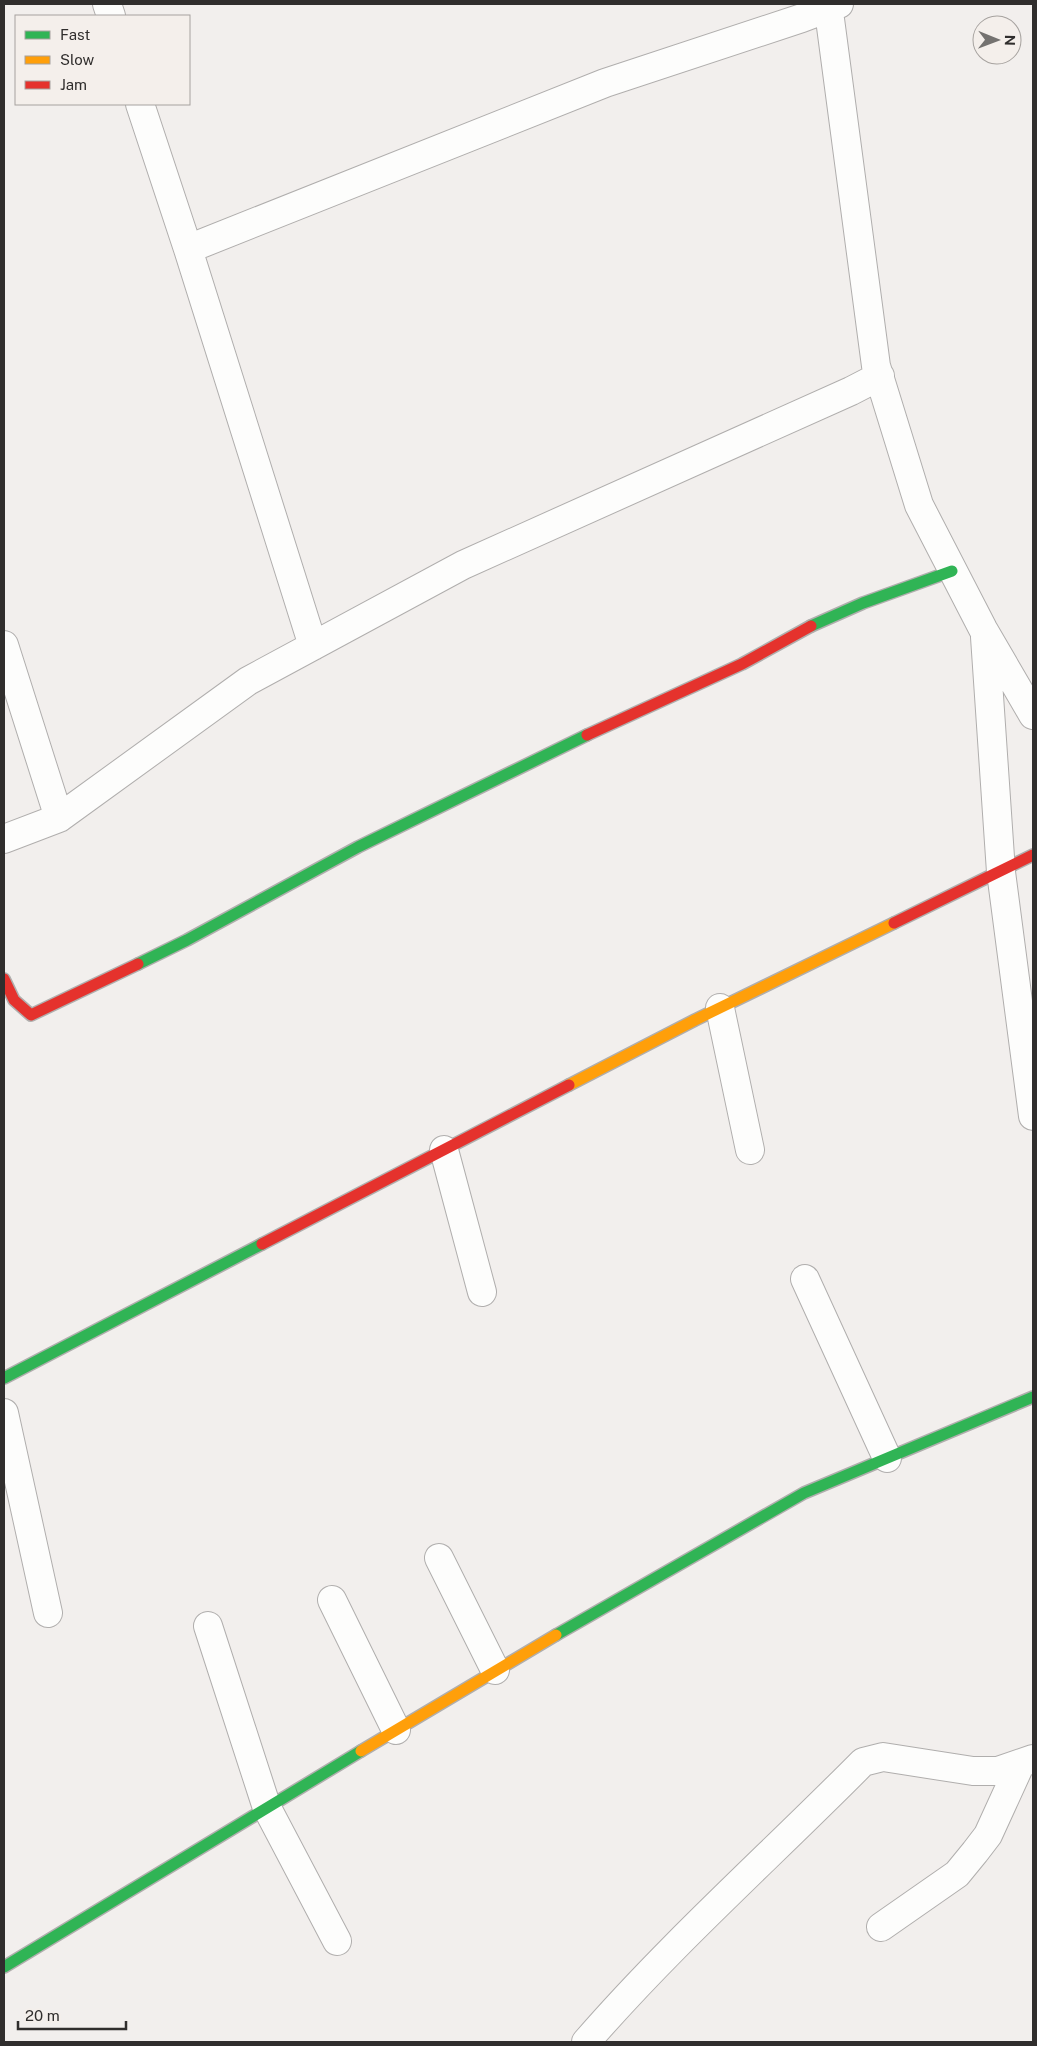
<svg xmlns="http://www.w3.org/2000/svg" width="1037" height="2046" font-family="'Public Sans',sans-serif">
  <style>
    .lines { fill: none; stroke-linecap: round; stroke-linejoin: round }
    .street-casing { stroke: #b0aead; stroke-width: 30 }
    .fast-casing { stroke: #b0aead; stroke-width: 14 }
    .slow-casing { stroke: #b0aead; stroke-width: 14 }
    .jam-casing { stroke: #b0aead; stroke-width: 14 }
    .street { stroke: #fdfdfc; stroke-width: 28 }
    .fast { stroke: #30b455; stroke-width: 11 }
    .slow { stroke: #ff9f0a; stroke-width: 11 }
    .jam { stroke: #e5322d; stroke-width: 11 }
  </style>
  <rect width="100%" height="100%" fill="#f2efed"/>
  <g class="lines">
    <g class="street-casing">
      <path id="street" d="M107,4L111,16
        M828,4L876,366L919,505L983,629L1033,715
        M140,104L188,249L313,646
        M188,249L605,83L802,18L839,4
        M985,637L1001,872L1033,1116
        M4,645L59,818
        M4,839L59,818L248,681L463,565L851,391L880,376
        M720,1008L750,1150
        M444,1150L482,1292
        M805,1279L887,1458
        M4,1413L48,1613
        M439,1558L495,1670
        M332,1600L396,1730
        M208,1626L267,1808L337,1941
        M881,1927L957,1874L975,1852L988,1835L1020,1765
        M586,2042C672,1943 771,1855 863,1762L883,1757L973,1771H998L1033,1759"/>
    </g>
    <g class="fast-casing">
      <path id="fast" d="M811,626L863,603L952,571
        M138,964L187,940L358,847L587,735
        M4,1378L262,1244
        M556,1635L804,1493L1033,1397
        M4,1967L361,1751"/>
    </g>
    <g class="slow-casing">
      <path id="slow" d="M569,1085L695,1020L894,923
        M361,1751L556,1635"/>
    </g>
    <g class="jam-casing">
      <path id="jam" d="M587,735L742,664L811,626
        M894,923L1033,855
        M4,979L14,1000L31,1015L138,964
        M262,1244L569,1085"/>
    </g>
    <use href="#street" class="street"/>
    <use href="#fast" class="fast"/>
    <use href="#slow" class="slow"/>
    <use href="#jam" class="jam"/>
  </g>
  <rect width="1037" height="2046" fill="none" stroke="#302e2d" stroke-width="10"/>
  <rect x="15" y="15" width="175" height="90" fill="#f4efeb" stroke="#a6a29f"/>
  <rect x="25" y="31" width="25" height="8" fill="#30b455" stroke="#a6a29f"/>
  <text x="60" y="40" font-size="15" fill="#302e2d">Fast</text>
  <rect x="25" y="56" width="25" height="8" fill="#ff9f0a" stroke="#a6a29f"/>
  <text x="60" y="65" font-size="15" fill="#302e2d">Slow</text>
  <rect x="25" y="81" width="25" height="8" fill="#e5322d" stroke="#a6a29f"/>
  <text x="60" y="90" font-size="15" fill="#302e2d">Jam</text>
  <g transform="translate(997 40) rotate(91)"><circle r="24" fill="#f4efeb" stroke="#a6a29f"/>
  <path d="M0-4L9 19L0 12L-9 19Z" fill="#747270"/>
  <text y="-8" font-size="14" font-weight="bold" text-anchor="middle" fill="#302e2d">N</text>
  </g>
  <path d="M18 2021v8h108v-8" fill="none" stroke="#302e2d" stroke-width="2.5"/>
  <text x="25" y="2021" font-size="15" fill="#302e2d" stroke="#f4efeb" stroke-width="4" paint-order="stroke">20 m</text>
</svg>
